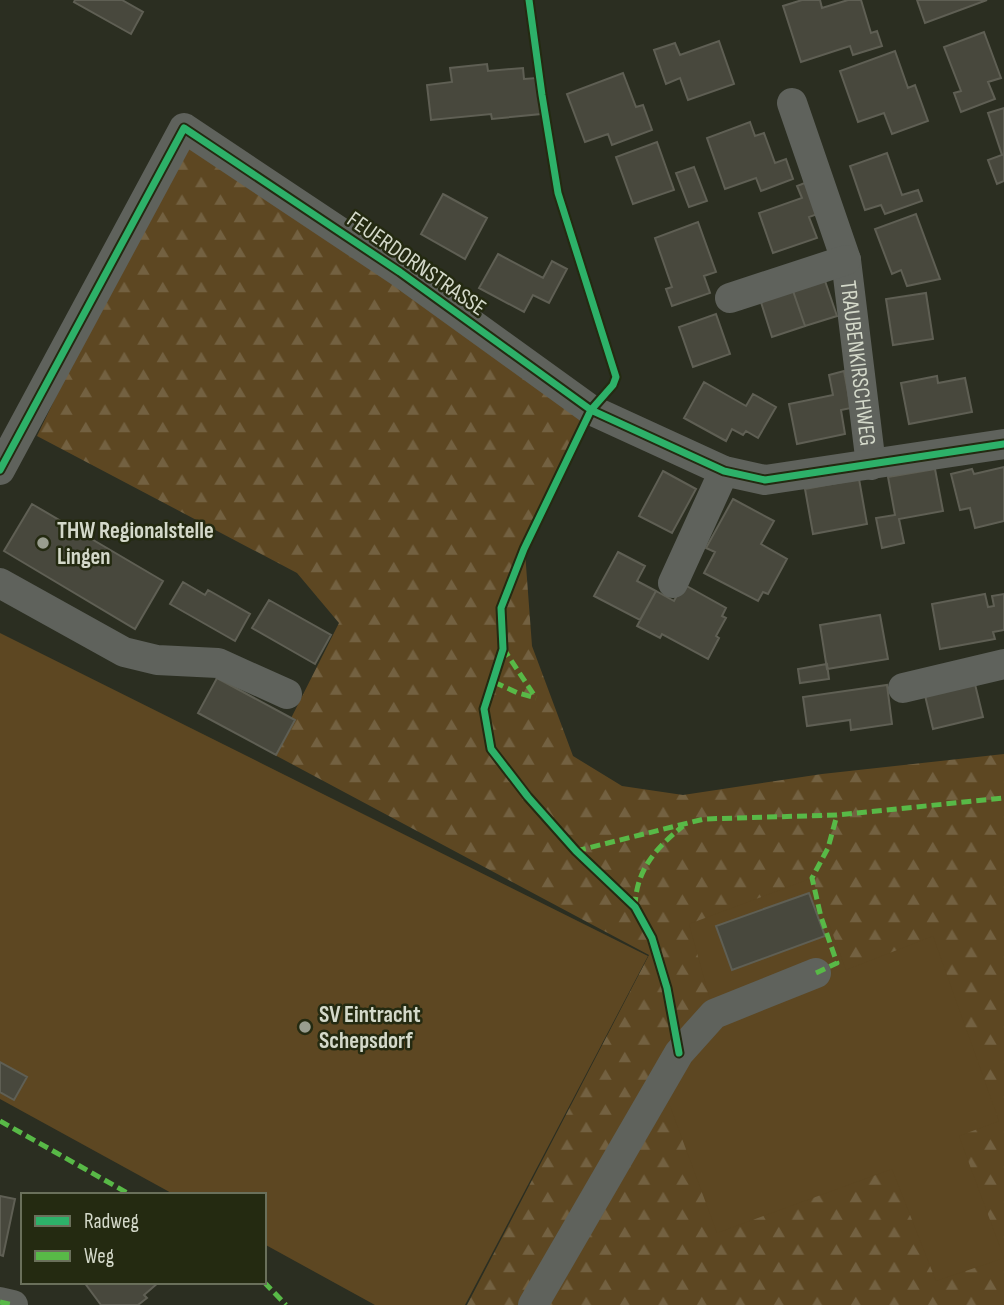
<svg xmlns="http://www.w3.org/2000/svg" width="1004" height="1305" font-family="'Sofia Sans Condensed',sans-serif">
  <style>
    .forest { fill: url(#forest-firs) }
    .pitch { fill: #5d4722 }
    .building { fill: #48483d; stroke: #5f5f54; stroke-width: 2 }
    .lines { fill: none; stroke-linecap: round; stroke-linejoin: round }
    .minor { stroke: #5f625c; stroke-width: 30 }
    .quiet { stroke: #58b947; stroke-width: 5; stroke-dasharray: 10 5; stroke-linecap: butt }
    .cycleway-casing { stroke: #242a11; stroke-width: 11 }
    .cycleway { stroke: #2db169; stroke-width: 7 }
    .poi-dot { fill: #999d8f; stroke: #242a11; stroke-width: 2.5 }
    .labels { text-anchor: middle; stroke-width: 5; stroke-linejoin: round; paint-order: stroke }
    .street-label { font-size: 23px; fill: #d4d9ca; stroke: #242a11 }
    .poi-label { font-size: 23px; font-weight: bold; fill: #d4d9ca; stroke: #242a11; text-anchor: start }
  </style>
  <defs>
    <pattern id="forest-firs" width="22" height="20" patternUnits="userSpaceOnUse" patternTransform="scale(1.75)"><rect width="22" height="20" fill="#5d4722"/><path d="M5 1l3.5 6h-7zM16 11l3.5 6h-7z" fill="#736141"/></pattern>
  </defs>
  <rect width="100%" height="100%" fill="#2b2e21"/>
  <path class="forest" d="M185,130L590,410L525,552L532,646L573,756L622,786L683,795L822,774L1004,754V1305H467L649,955L273,754L339,623L297,573L37,436Z"/>
  <path class="pitch" d="M0,633L648,956L465,1305H375L264,1244V1195H175L0,1099Z
    M812,878L846,970L933,936L999,1121L959,1136L1004,1258L936,1281L892,1169L717,1233L660,1079L714,1014L689,924Z"/>
  <path class="building" d="M75,0H122L143,12L131,34L74,2Z
    M802,0H820L822,8L848,0H861L871,33L877,31L882,46L853,55L850,46L801,62L783,6Z
    M917,0H987L925,23Z
    M984,32L1001,78L988,82L995,99L961,112L954,93L961,91L944,47Z
    M719,41L734,84L688,100L680,78L666,84L654,50L675,43L680,55Z
    M895,51L908,88L915,85L928,121L892,134L884,113L858,122L840,71Z
    M487,64L488,71L523,68L524,79L537,78L541,114L492,119L491,114L431,120L427,85L452,82L450,68Z
    M623,73L636,107L643,105L652,130L612,145L608,134L585,142L567,94Z
    M1004,108V181L997,184L988,160L1002,155L988,113Z
    M750,122L755,136L764,133L775,163L786,159L793,179L761,191L756,178L725,189L707,138Z
    M657,142L674,190L633,204L616,157Z
    M887,153L902,195L918,190L922,201L885,214L881,205L865,210L850,166Z
    M694,167L707,201L689,207L676,173Z
    M812,180L823,212L809,217L817,238L773,253L759,213L802,198L797,186Z
    M443,194L487,218L465,259L421,234Z
    M916,214L940,279L907,286L901,270L892,274L875,229Z
    M698,222L716,272L704,276L710,293L672,306L666,289L672,287L655,238Z
    M498,254L543,278L552,261L567,269L549,303L533,295L524,312L479,288Z
    M823,275L837,316L805,326L791,285Z
    M791,285L805,326L772,337L759,296Z
    M926,293L933,339L893,345L886,299Z
    M716,314L730,354L693,367L679,327Z
    M844,371L851,408L841,410L845,434L797,444L789,404L833,395L829,375Z
    M937,376L938,383L965,378L972,412L909,424L901,383Z
    M704,382L746,406L753,394L776,407L758,438L746,431L743,435L732,429L726,441L684,418Z
    M1004,467V521L975,528L970,508L960,510L951,474L972,469L974,474Z
    M935,469L943,511L899,519L904,543L882,548L876,518L895,515L888,477Z
    M663,471L696,489L672,533L639,516Z
    M859,479L867,524L813,534L805,489Z
    M733,499L774,521L761,544L787,559L768,594L763,592L758,601L704,573L715,552L706,548Z
    M32,504L163,581L135,629L4,551Z
    M618,552L645,566L637,581L656,591L640,620L594,596Z
    M183,582L205,595L208,590L250,614L235,641L170,604Z
    M683,584L726,608L722,616L726,618L716,636L719,638L708,659L662,634L660,638L637,626L656,591L674,601Z
    M985,594L988,607L994,606L992,596L1004,594V630L993,632L995,639L940,649L932,604Z
    M269,600L331,635L315,664L252,628Z
    M880,615L888,659L827,669L820,625Z
    M827,664L829,679L800,683L798,669Z
    M973,676L983,717L933,729L923,687Z
    M217,678L295,720L276,755L198,713Z
    M887,685L892,724L851,730L850,720L807,726L803,697Z
    M809,893L825,936L732,970L716,926Z
    M0,1062L27,1077L14,1100L0,1092Z
    M0,1196L15,1199L3,1256L0,1255Z
    M84,1282H159L144,1295L147,1298L138,1305H101Z"/>
  <g class="lines">
    <g class="minor">
      <path id="s1" d="M792,103L846,260L871,465"/>
      <path d="M730,298L846,260"/>
      <path d="M0,470L184,128L400,272L591,410L724,471L765,480L1004,444"/>
      <path d="M0,583L124,652L157,660L218,663L287,694"/>
      <path d="M673,583L724,471"/>
      <path d="M903,688L1004,664"/>
      <path d="M0,1302L13,1305"/>
      <path d="M533,1305L679,1053L714,1014L816,973"/>
    </g>
    <path class="quiet" d="M503,648L536,698
      M494,682L518,693L536,698
      M576,851L704,819L837,815L1004,798
      M635,907C636,870 655,849 683,826
      M816,973L837,963L821,917L812,878L828,848L837,815
      M0,1121L131,1195
      M264,1282L286,1305
      M0,1302L13,1305"/>
    <g class="cycleway-casing">
      <path id="cycleway" d="M529,0L542,95L558,193L616,377L613,385L591,410L524,549L501,608L503,649L484,709L491,749L528,797L576,851L635,907L652,938L667,988L679,1053
        M0,470L184,128L400,272L591,410L724,471L765,480L1004,444"/>
    </g>
    <use href="#cycleway" class="cycleway"/>
  </g>
  <g class="poi-dot">
    <circle cx="43" cy="543" r="7"/>
    <circle cx="305" cy="1027" r="7"/>
  </g>
  <g class="labels">
    <g class="street-label">
      <text transform="translate(417 263) rotate(35)" y="8">FEUERDORNSTRASSE</text>
      <text dy="8" stroke="none"><textPath href="#s1" startOffset="270">TRAUBENKIRSCHWEG</textPath></text>
    </g>
    <g class="poi-label">
      <text x="57" y="538">THW Regionalstelle<tspan x="57" dy="26">Lingen</tspan></text>
      <text x="319" y="1022">SV Eintracht<tspan x="319" dy="26">Schepsdorf</tspan></text>
    </g>
  </g>
  <rect x="21" y="1193" width="245" height="91" fill="#242a11" stroke="#6a705b" stroke-width="2"/>
  <rect x="35" y="1216" width="35" height="10" fill="#2db169" stroke="#6a705b" stroke-width="2"/>
  <text x="84" y="1228" font-size="21" fill="#d4d9ca">Radweg</text>
  <rect x="35" y="1251" width="35" height="10" fill="#58b947" stroke="#6a705b" stroke-width="2"/>
  <text x="84" y="1263" font-size="21" fill="#d4d9ca">Weg</text>
</svg>
